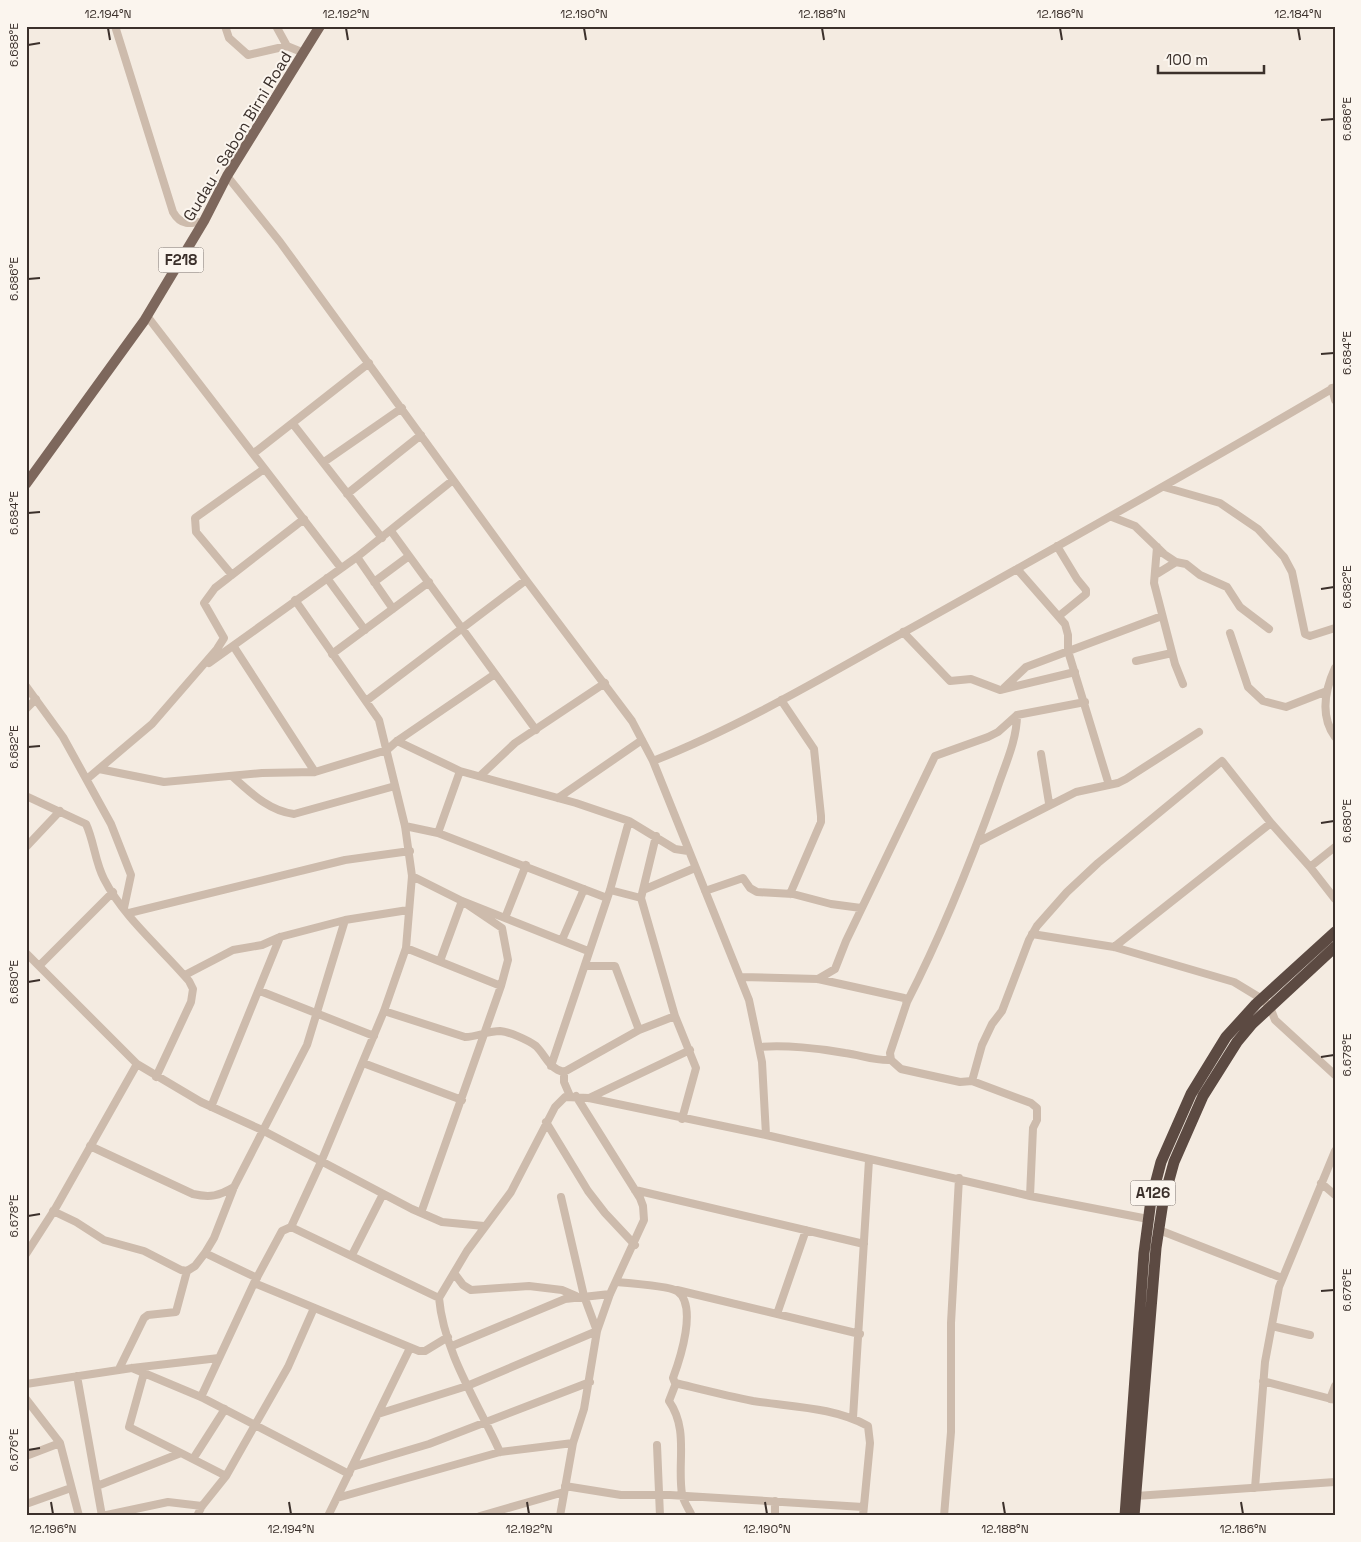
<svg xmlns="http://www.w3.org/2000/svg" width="1361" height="1542" font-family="'Space Grotesk',sans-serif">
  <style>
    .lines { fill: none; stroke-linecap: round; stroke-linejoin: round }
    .minor { stroke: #cdbbac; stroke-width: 8 }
    .major { stroke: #7d675c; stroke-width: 10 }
    .highway { stroke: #5c4a42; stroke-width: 11 }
    .ticks { fill: none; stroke: #3b302b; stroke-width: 2 }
    .labels { text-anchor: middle; stroke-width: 4; stroke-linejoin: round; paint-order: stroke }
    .shield { fill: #fbf5ee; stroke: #756b66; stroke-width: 1 }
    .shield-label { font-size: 15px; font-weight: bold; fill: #3b302b }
    .street-label { font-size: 16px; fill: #3b302b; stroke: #fbf5ee }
    .neatline { fill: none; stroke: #3b302b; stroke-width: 2 }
    .ticks-label { font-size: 12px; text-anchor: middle; fill: #3b302b }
  </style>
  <rect width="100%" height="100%" fill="#f4ebe1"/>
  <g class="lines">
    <path class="minor" d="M115,26L173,212C181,226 190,224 204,221
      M225,26L229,38L248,55L287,46L304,53
      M276,26L287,46
      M227,176L280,242L526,580L632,721L653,761L749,1000L762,1062L766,1135
      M147,316L341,568
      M1332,388L1335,400
      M293,424L382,538
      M254,453L369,363
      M324,462L402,408
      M1164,487L1220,503L1258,529L1284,557L1292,572L1305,634L1310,636L1335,628
      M347,494L421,435
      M1112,517L1135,526L1164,554L1176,562L1186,564L1200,575L1227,587L1240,607L1269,629
      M391,531L536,730
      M1057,546L1077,579L1086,590V594L1059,616
      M1157,547L1154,583L1175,664L1183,684
      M357,557L393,609
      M1017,569L1065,624L1068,635V651L1109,785
      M232,575L196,532L195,518L264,469
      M1155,575L1176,562
      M327,578L365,630
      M374,582L409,556
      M903,632L950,681L971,679L1000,690L1075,672
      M1230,633L1248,687L1263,701L1286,707L1327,691
      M234,647L315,772
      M332,654L429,582
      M1136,661L1172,653
      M209,663L357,557L453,480
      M1335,668C1325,690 1320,716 1335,737
      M26,686L63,737L111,824L131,875L124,908
      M1004,688L1026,667L1162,616
      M781,700L814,749L821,816V822L790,894
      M366,701L526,580
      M26,709L36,699
      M397,741L460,771L576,803L629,821L675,849L688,851
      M1041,754L1049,803
      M653,761C747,724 835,670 924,621C1062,544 1199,467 1335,387
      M99,769L164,782L262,773L315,772L387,750L397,741L495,674
      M232,776C251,793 269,811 294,814L395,786
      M480,776L515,743L605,683
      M87,779L152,724L217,649L224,638L204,603L215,588L304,519
      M26,796L86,824C94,841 95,862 104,879C124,918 161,948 189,981L193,989L191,1002L156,1077
      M558,798L642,740
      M405,826L438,833L607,898
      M438,833L460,771
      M656,836L641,898L675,1016L696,1068L682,1119
      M978,842L1076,792L1118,783L1126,779L1199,732
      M26,847L60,811
      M1310,867L1335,847
      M412,876L462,901L588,951
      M610,890L641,898
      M643,890L695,868
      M705,891L743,878L750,888L757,892L793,894L831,904L861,908
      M129,913L345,860L410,851
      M505,918L526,865
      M1032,934L1114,947L1234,982L1262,999L1270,1007L1275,1020L1335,1075
      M562,940L584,889
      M1114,947L1271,823L1310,867L1335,899
      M406,948L501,986
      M26,953L137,1064L201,1102L262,1130L412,1209L442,1222L484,1226
      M440,961L462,901
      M39,966L113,892
      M585,966H615L639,1030
      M185,975L233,950L262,945L280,937L345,920L408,910
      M740,977L818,979L904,998L907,1002L890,1053L891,1060L901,1069L960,1082L972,1081L1031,1103L1037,1108V1120L1033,1128L1030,1196
      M818,979L835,969L846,941L935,756L988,737L998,732L1017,715L1085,702
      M260,991L374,1036
      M907,1002C942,934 970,864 996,792C1004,767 1017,741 1017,715
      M384,1011L465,1037C477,1037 488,1031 500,1031C510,1032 528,1040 536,1046C546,1056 549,1069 564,1072L639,1030L675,1016
      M759,1047C785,1045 819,1048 845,1053C861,1055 875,1061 891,1060
      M363,1063L462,1100
      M551,1066L610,890L629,821
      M564,1072V1082L570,1096
      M972,1081L982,1045L992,1024L1002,1011L1029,940L1037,926L1067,892L1098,863L1222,761L1271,823
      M589,1098L690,1050
      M211,1107L280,937
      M546,1122L588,1191L605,1213L635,1245
      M90,1146L193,1194C210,1198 219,1196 234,1187
      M1321,1183L1335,1195
      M635,1190L864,1244
      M561,1197L584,1296L597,1331
      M53,1211L76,1222L104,1240L144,1251L181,1270L187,1271L195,1266L205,1253L214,1238L234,1187L307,1045L345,920
      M421,1213L501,986L508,960L502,928L462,901
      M291,1227L439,1298
      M1159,1230L1282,1278
      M205,1253L257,1278
      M26,1254L55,1209L137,1064
      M352,1255L383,1194
      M454,1273L463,1285L471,1290L529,1286L562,1290L576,1296
      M616,1282C628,1283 669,1286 677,1291C698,1305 680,1359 673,1378L675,1383C700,1389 727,1396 753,1401C791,1407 834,1407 868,1426L870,1443L863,1516
      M254,1283L419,1351H425L448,1337
      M677,1290L860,1334
      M777,1314L806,1230
      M1272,1326L1310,1335
      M452,1346L565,1299L610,1294
      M132,1368L201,1397L349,1474
      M119,1369L144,1318L148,1315L176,1312L187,1271
      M144,1373L129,1427L181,1453
      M77,1376L102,1516
      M1263,1381L1335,1400
      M676,1383L669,1401C689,1430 677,1462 682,1494C683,1501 689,1509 692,1516
      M26,1384L132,1368L219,1358
      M201,1397L254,1283L282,1231L291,1227L321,1162L384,1011L406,948L412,876L405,826L379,720L295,600
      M26,1399L60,1443L79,1516
      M1330,1399L1335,1386
      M378,1414L467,1386L597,1331
      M853,1418L869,1160
      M657,1445L660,1516
      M500,1452C478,1403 444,1353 439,1298L467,1251L511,1192L555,1107L565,1097L589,1098L766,1135L1030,1196L1148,1219
      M26,1456L60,1443
      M193,1459L225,1409
      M352,1467L429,1444L590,1382
      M97,1486L181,1453L226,1476
      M565,1486L621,1495H670L863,1507
      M1255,1488L1265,1362L1279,1287L1335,1151
      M1136,1496L1335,1482
      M337,1498L500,1452L573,1443
      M26,1504L71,1488
      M102,1516L168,1502L202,1506
      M197,1516L202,1506L226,1476L288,1367L314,1308
      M328,1516L410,1348
      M480,1516L564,1492
      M560,1516L573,1443L584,1409L597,1331L610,1294L644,1220L643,1206L640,1198L576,1096
      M775,1516V1501
      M944,1516L951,1432V1323L959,1178"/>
    <path class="major" d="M26,484L144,321L204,221L227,176L320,26"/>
    <path class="highway" d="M1125,1516L1144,1253L1151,1200L1161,1162L1191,1094L1226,1037L1256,1004L1335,932
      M1134,1516L1156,1248L1163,1202L1174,1162L1203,1096L1237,1042L1252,1024L1335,947"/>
  </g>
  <path class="ticks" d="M108,28L110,40M346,28L348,40M584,28L586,40M822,28L824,40M1060,28L1062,40M1298,28L1300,40M28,45L40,43M1321,120L1334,119M28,279L40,278M1321,354L1334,353M28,513L40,512M1321,589L1334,587M28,747L40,746M1321,823L1334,821M28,982L40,980M1321,1057L1334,1055M28,1216L40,1214M1321,1291L1334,1290M28,1450L40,1448M51,1502L53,1514M289,1502L291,1514M527,1502L529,1514M765,1502L767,1514M1003,1502L1005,1514M1241,1502L1243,1514"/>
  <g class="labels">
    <g class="shield">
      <rect x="158.5" y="247.5" width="45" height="25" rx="4"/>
      <rect x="1130.5" y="1180.5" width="45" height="25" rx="4"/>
    </g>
    <g class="shield-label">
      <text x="181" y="265">F218</text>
      <text x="1153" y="1198">A126</text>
    </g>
    <g class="street-label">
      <text transform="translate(237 136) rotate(-59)" y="6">Gudau - Sabon Birni Road</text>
    </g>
  </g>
  <rect width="1361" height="1542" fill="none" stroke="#fbf5ee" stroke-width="55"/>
  <path d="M1158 65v8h106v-8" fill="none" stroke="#3b302b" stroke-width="2.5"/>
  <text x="1166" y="65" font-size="15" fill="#3b302b" stroke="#fbf5ee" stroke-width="4" paint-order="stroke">100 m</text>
  <rect x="28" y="28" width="1306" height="1486" class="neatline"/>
  <g class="ticks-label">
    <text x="108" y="18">12.194°N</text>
    <text x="346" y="18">12.192°N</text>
    <text x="584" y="18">12.190°N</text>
    <text x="822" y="18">12.188°N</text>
    <text x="1060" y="18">12.186°N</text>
    <text x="1298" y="18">12.184°N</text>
    <text transform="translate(14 45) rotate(-90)" y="4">6.688°E</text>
    <text transform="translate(1347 119) rotate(-90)" y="4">6.686°E</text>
    <text transform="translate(14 279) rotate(-90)" y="4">6.686°E</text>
    <text transform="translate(1347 353) rotate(-90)" y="4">6.684°E</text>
    <text transform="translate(14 513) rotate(-90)" y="4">6.684°E</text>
    <text transform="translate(1347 587) rotate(-90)" y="4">6.682°E</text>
    <text transform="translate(14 747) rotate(-90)" y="4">6.682°E</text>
    <text transform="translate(1347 821) rotate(-90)" y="4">6.680°E</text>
    <text transform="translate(14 982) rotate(-90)" y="4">6.680°E</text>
    <text transform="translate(1347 1055) rotate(-90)" y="4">6.678°E</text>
    <text transform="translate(14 1216) rotate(-90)" y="4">6.678°E</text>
    <text transform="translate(1347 1290) rotate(-90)" y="4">6.676°E</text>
    <text transform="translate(14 1450) rotate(-90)" y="4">6.676°E</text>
    <text x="53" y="1533">12.196°N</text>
    <text x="291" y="1533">12.194°N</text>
    <text x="529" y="1533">12.192°N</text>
    <text x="767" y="1533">12.190°N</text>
    <text x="1005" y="1533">12.188°N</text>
    <text x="1243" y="1533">12.186°N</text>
  </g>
</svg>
